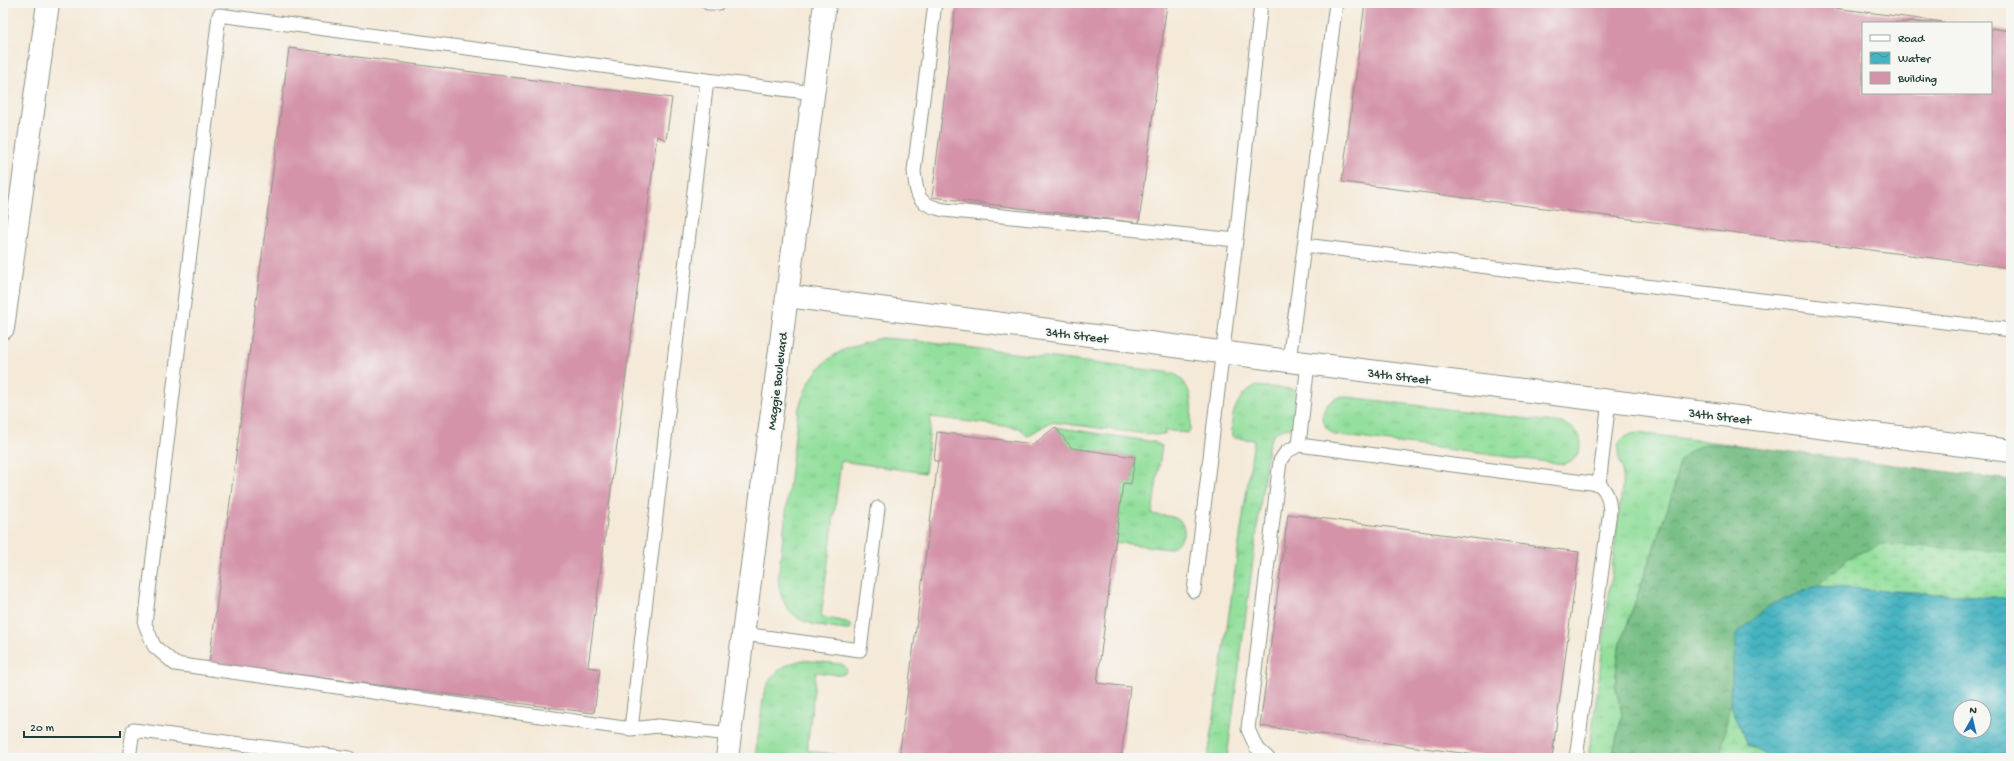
<svg xmlns="http://www.w3.org/2000/svg" width="2014" height="761" font-family="'Gochi Hand',sans-serif">
  <style>
    .grass { fill: url(#grass-tufts); stroke: #598e68 }
    .forest { fill: url(#forest-crowns); stroke: #4a7e5c }
    .wetland { fill: url(#wetland-marsh); stroke: #598e68 }
    .water { fill: url(#water-waves); stroke: #32787a; fill-rule: evenodd }
    .building { fill: #d493a9 }
    .lines { fill: none; stroke-linecap: round; stroke-linejoin: round }
    .service-casing { stroke: #8a9386; stroke-width: 15 }
    .minor-casing { stroke: #8a9386; stroke-width: 24 }
    .tertiary-casing { stroke: #8a9386; stroke-width: 24 }
    .service { stroke: #fff; stroke-width: 13 }
    .minor { stroke: #fff; stroke-width: 22 }
    .tertiary { stroke: #fff; stroke-width: 22 }
    .labels { text-anchor: middle; stroke-width: 3; stroke-linejoin: round; paint-order: stroke }
    .street-label { font-size: 13px; fill: #1f3d34; stroke: #f6f6f2 }
  </style>
  <defs>
    <pattern id="grass-tufts" width="24" height="20" patternUnits="userSpaceOnUse"><rect width="24" height="20" fill="#93df9c"/><path d="M3 7l-1-3M5 7V3M7 7l1-3M15 17l-1-3M17 17v-4M19 17l1-3" fill="none" stroke="#7ec087"/></pattern>
    <pattern id="forest-crowns" width="20" height="18" patternUnits="userSpaceOnUse"><rect width="20" height="18" fill="#76be84"/><path d="M2 6a3 3 0 1 1 6 0M12 15a3 3 0 1 1 6 0" fill="none" stroke="#609c6d"/></pattern>
    <pattern id="wetland-marsh" width="20" height="14" patternUnits="userSpaceOnUse"><rect width="20" height="14" fill="#93df9c"/><path d="M1 5h8M5 5V1M11 12h8M15 12V8" fill="none" stroke="#7ec087"/></pattern>
    <pattern id="water-waves" width="16" height="10" patternUnits="userSpaceOnUse"><rect width="16" height="10" fill="#45b3c0"/><path d="M0 5q4-4 8 0t8 0" fill="none" stroke="#39939d"/></pattern>
  </defs>
  <rect width="100%" height="100%" fill="#f6f6f2"/>
  <filter id="ink" filterUnits="userSpaceOnUse"><feTurbulence type="fractalNoise" baseFrequency=".025" numOctaves="2"/><feDisplacementMap in="SourceGraphic" scale="8" xChannelSelector="R" yChannelSelector="G"/><feConvolveMatrix kernelMatrix="1 2 1 2 8 2 1 2 1" color-interpolation-filters="sRGB"/></filter>
  <filter id="wash" filterUnits="userSpaceOnUse"><feTurbulence type="fractalNoise" baseFrequency=".012" numOctaves="4" result="noise"/><feDisplacementMap in="SourceGraphic" scale="16" xChannelSelector="R" yChannelSelector="G"/><feGaussianBlur stdDeviation="0.9" result="paint"/><feColorMatrix in="noise" values="0 0 0 0 0 0 0 0 0 0 0 0 0 0 0 0 0 1.4 0 .05"/><feComposite in="paint" operator="in"/></filter>
  <g filter="url(#wash)">
    <rect width="100%" height="100%" fill="#f5e9d8"/>
    <path class="grass" d="M881,338L909,340L1173,373C1195,385 1192,409 1190,430L1187,433L1165,430V434L1155,435L1051,422L1027,436L1020,428L931,417L925,473L841,461L821,617L847,622L852,627L849,630H845C809,625 783,622 778,580L798,411C812,363 834,349 881,338Z
      M1255,386L1292,389C1303,398 1298,417 1291,428C1276,429 1273,433 1268,447L1227,758H1208L1254,440L1235,438L1232,436C1230,416 1236,396 1255,386Z
      M1338,397H1348L1562,423C1568,426 1574,428 1578,434C1586,445 1576,461 1564,464L1335,435C1317,424 1320,405 1338,397Z
      M1055,427L1154,442L1162,446L1152,514C1159,516 1171,515 1177,519C1192,528 1180,544 1169,549L1114,542L1123,483H1132L1135,457L1072,448Z
      M1637,433L1738,445L1705,444L1680,460L1673,493L1619,648L1615,684L1622,714L1612,758H1588L1596,702L1623,479C1623,461 1605,438 1637,433Z
      M803,660L841,664L845,666L847,670L844,674L840,675L816,672L807,750L853,758H755L764,693C770,674 783,664 803,660Z"/>
    <path class="forest" d="M1705,444L1738,445L2011,480V552L1967,550L1849,558L1817,586L1770,605L1730,704L1720,758H1612L1622,714L1615,684L1619,648L1673,493L1680,460L1691,450Z"/>
    <path class="wetland" d="M1881,544L2011,552V601L2006,598L1817,586L1849,558Z
      M1730,704L1748,745L1771,758H1720Z"/>
    <path class="water" d="M1817,586L2006,598L2011,601V758H1771L1748,745L1730,704L1736,635L1770,605ZM1960,707H1984V731H1960Z"/>
    <g id="blocks">
      <path class="building" d="M956,3H1167L1139,223L932,197Z
        M1365,3H1795L1944,22L1863,23V93H1991V28L2011,31V268L1342,182Z
        M289,48L672,98L666,140L657,136L588,667L600,669L594,713L209,663Z
        M1055,427L1072,448L1135,457L1131,484L1123,483L1097,683L1130,687L1121,758H899L938,461H934L937,432L1034,444Z
        M1288,514L1579,552L1552,758H1499L1260,726Z"/>
    </g>
  </g>
  <g filter="url(#ink)">
    <use href="#blocks" fill-opacity="0" stroke="#8a9386" stroke-width="1"/>
    <g class="lines">
      <g class="service-casing">
        <path id="service" d="M708,3H719
          M935,3L914,171C917,197 917,204 944,210L1236,240
          M1304,245L2011,330
          M1289,361L1336,3
          M1299,445L1308,363
          M1599,484L1609,401
          M1194,591L1236,240L1261,3
          M744,634L860,650L878,508
          M631,729L707,80
          M730,734L658,726L631,729L175,664L154,646L145,624L219,15L707,80L814,93
          M129,758L133,730L349,758
          M1268,758L1256,747L1248,729L1280,461L1286,452L1299,445L1599,484C1608,492 1609,500 1610,511L1576,758"/>
      </g>
      <g class="minor-casing">
        <path id="minor" d="M787,296L1289,361L2011,451
          M727,758L825,3"/>
      </g>
      <g class="tertiary-casing">
        <path id="tertiary" d="M3,328L48,3"/>
      </g>
      <use href="#service" class="service"/>
      <use href="#minor" class="minor"/>
      <use href="#tertiary" class="tertiary"/>
    </g>
  </g>
  <g class="labels">
    <g class="street-label">
      <text transform="translate(1077 334) rotate(7)" y="5">34th Street</text>
      <text transform="translate(1399 375) rotate(7)" y="5">34th Street</text>
      <text transform="translate(776 381) rotate(-83)" y="5">Maggie Boulevard</text>
      <text transform="translate(1720 415) rotate(7)" y="5">34th Street</text>
    </g>
  </g>
  <rect width="2014" height="761" fill="none" stroke="#f6f6f2" stroke-width="16"/>
  <rect x="1862" y="22" width="130" height="72" fill="#f6f6f2" stroke="#a0aca6"/>
  <rect x="1870" y="35" width="20" height="6" fill="#ffffff" stroke="#a0aca6"/>
  <text x="1898" y="42" font-size="12" fill="#1f3d34">Road</text>
  <rect x="1870" y="52" width="20" height="12" fill="url(#water-waves)" stroke="#a0aca6"/>
  <text x="1898" y="62" font-size="12" fill="#1f3d34">Water</text>
  <rect x="1870" y="72" width="20" height="12" fill="#d493a9" stroke="#a0aca6"/>
  <text x="1898" y="82" font-size="12" fill="#1f3d34">Building</text>
  <g transform="translate(1972 719) rotate(8)"><circle r="19" fill="#f6f6f2" stroke="#a0aca6"/>
  <path d="M0-3L7 15L0 10L-7 15Z" fill="#1f6fb2"/>
  <text y="-6" font-size="11" font-weight="bold" text-anchor="middle" fill="#1f3d34">N</text>
  </g>
  <path d="M24 731v6h96v-6" fill="none" stroke="#1f3d34" stroke-width="2"/>
  <text x="30" y="731" font-size="12" fill="#1f3d34" stroke="#f6f6f2" stroke-width="3" paint-order="stroke">20 m</text>
</svg>
